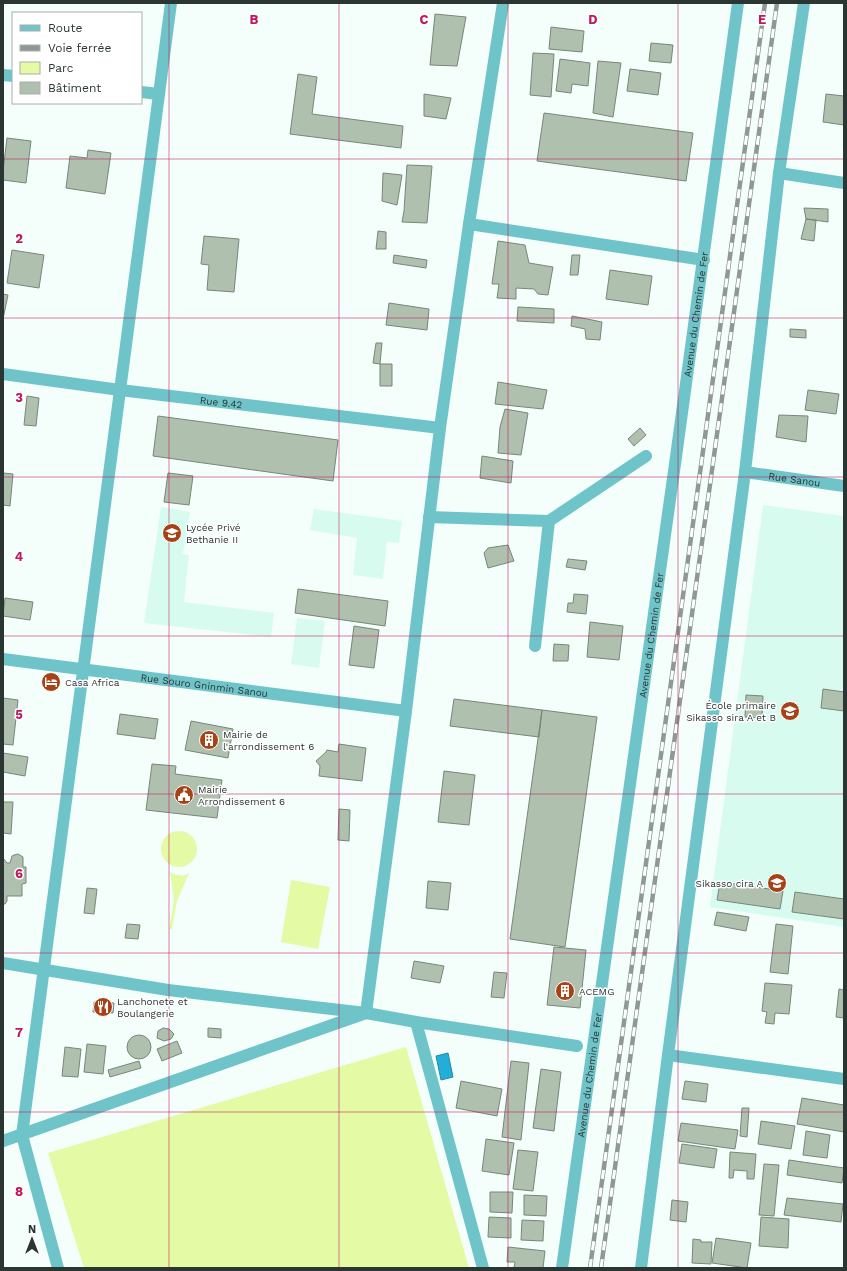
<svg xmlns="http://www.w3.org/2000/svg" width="847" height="1271" font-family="'Work Sans',sans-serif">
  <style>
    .built { fill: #d7fcef }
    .green { fill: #e4faa4 }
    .water { fill: #22aed9; stroke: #258aa7 }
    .building { fill: #afc0af; stroke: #778777 }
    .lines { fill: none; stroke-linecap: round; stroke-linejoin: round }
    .minor { stroke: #6ec4c8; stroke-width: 12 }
    .rail-casing { stroke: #8e9895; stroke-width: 4.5 }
    .rail { stroke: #fff; stroke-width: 3; stroke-dasharray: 9; stroke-linecap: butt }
    .grid { fill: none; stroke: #c2185b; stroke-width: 1; stroke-opacity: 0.55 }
    .labels { text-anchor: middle; stroke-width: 3; stroke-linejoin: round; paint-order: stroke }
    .street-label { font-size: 10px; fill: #2b3532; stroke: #fff }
    .poi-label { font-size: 10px; fill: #2b3532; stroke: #fff; text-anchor: start }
    .grid-label { font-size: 13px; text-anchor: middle; font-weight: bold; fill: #c2185b; stroke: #fff; stroke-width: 3; stroke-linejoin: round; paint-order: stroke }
  </style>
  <rect width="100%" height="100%" fill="#f4fefb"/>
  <path class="built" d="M763,505L844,516V927L710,907Z
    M161,507L190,512L183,554L189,555L184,602L274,613L271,637L144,623Z
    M314,509L402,521L399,543L387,542L383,579L353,575L357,538L310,530Z
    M297,618L325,621L319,668L291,664Z"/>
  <path class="green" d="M161 849a18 18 0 1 1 36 0a18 18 0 1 1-36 0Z
    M170,872C176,876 183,877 189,873L177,901L172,929H169L174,900Z
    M291,880L330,887L318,949L281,942Z
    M406,1047L469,1268H84L48,1153Z"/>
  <path class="water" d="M448,1053L453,1077L441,1080L436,1056Z"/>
  <path class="building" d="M435,14L466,17L457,66L430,65Z
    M551,27L584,31L582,52L549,49Z
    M651,43L673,45L671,63L649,61Z
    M533,53L554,54L551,97L530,95Z
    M560,59L590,63L588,86L572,84L571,93L556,91Z
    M598,61L621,63L613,117L593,113Z
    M630,69L661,73L658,95L627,91Z
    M298,74L317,77L312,114L403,126L401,148L290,134Z
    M424,94L451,98L446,119L424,116Z
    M826,94L844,96V125L823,122Z
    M544,113L693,133L686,181L537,161Z
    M7,138L31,141L26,183L3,180V171Z
    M88,150L111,153L105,194L66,188L70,156L87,158Z
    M407,165L432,166L427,223L402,222L404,211Z
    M383,173L402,175L397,205L382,201Z
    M804,208L828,209V222L806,219Z
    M806,219L816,220L814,241L801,239Z
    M378,231L386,232V249H376Z
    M204,236L239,239L234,292L207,290L209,265L201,264Z
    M498,241L525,245L529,263L553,267L548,295L538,294L534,289L516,288V299L497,298L499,284H492Z
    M12,250L44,255L39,288L7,283Z
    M394,255L427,260L426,268L393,263Z
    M572,255H580L578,275H570Z
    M610,270L652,276L648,305L606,299Z
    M3,294L8,295L3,319Z
    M389,303L429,309L427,330L386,325Z
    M518,307L554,309V323L517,321Z
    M572,316L602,322L600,340L586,339L585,329L571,326Z
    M790,329L806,330V338L790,337Z
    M376,343H382L380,364L373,363Z
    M380,364H392V386H380Z
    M498,382L547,390L543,409L495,404Z
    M808,390L839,394L836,414L805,410Z
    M27,396L39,398L36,426L24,425Z
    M505,409L528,413L521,455L498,453L500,427Z
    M779,415L808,416L806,442L776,437Z
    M158,416L338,440L333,481L153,456Z
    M640,428L646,435L634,446L628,439Z
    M482,456L513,461L511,483L480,478Z
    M3,473L13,474L10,506L3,505Z
    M168,473L193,476L189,505L164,502Z
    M508,545L514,561L488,568L484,553L488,548Z
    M568,559L587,561L585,570L566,567Z
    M298,589L388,601L385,626L295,613Z
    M574,594L588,595L586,614L567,612L568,603H573Z
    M5,598L33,602L30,620L3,616Z
    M590,622L623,626L619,660L587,657Z
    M354,626L379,630L374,668L349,665Z
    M554,644L569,645L568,661H553Z
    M823,689L844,692V711L821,708Z
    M746,695L763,696L762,718L745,717Z
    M3,698L18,700L13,745L3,744Z
    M454,699L542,710L539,737L450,726Z
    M542,710L597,717L565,947L510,939Z
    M120,714L158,719L155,739L117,734Z
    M191,721L233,729L228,758L185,750Z
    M339,744L366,748L362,781L319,776L320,766L316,761L326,752L327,750L338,752Z
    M3,753L28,757L25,776L3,772Z
    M152,764L176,766L175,774L222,780L217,818L146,810Z
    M444,771L475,775L469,825L438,822Z
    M3,802H13L11,834L3,833Z
    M339,809L350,810L349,841L338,840Z
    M18,854L23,857V867H26V883L22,884V896H7V901L5,904H3V858L7,863H10L12,856L14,855Z
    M428,881L451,883L448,910L426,908Z
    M720,882L783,891L780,909L717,900Z
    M87,888L97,889L94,914L84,913Z
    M795,892L844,899V919L792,912Z
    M717,912L749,917L746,931L714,925Z
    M127,924L140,925L138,939L125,938Z
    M776,924L793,926L788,974L770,972Z
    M554,947L586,950L580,1008L547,1005Z
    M414,961L444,966L440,983L411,978Z
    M494,972L507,973L504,998L491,997Z
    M765,983L792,985L789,1014L775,1013L774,1024L765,1023L767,1012L762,1011Z
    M839,989L844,990V1018L836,1017Z
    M94,1002L114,1003L113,1013L93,1012Z
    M163,1028L169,1029L174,1034L171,1039L164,1041L157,1038L158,1031Z
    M208,1028L221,1029V1038L208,1037Z
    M127 1047a12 12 0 1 1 24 0a12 12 0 1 1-24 0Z
    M177,1041L182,1053L162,1061L157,1049Z
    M87,1044L106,1046L103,1074L84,1072Z
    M65,1047L81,1049L78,1077L62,1076Z
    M139,1061L141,1068L110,1077L108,1070Z
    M511,1061L529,1063L521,1140L502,1137Z
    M541,1069L561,1072L554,1131L533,1128Z
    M461,1081L502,1089L497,1116L456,1108Z
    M685,1081L708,1084L706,1102L682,1099Z
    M802,1098L844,1105V1132L797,1124Z
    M742,1108H749L747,1137L740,1136Z
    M761,1121L795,1126L791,1149L758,1144Z
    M681,1123L738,1130L735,1149L678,1141Z
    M806,1131L830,1135L827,1158L803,1155Z
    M486,1139L514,1143L509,1175L482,1171Z
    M682,1144L717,1149L714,1168L679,1163Z
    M518,1150L538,1152L533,1191L513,1189Z
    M730,1152L756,1154L754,1179H747V1171L734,1170L733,1178H729Z
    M789,1160L844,1168L842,1183L787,1175Z
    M764,1164L779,1165L774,1216L759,1215Z
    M490,1192H513L512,1213L490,1212Z
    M524,1195L547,1196L546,1216L524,1215Z
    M787,1198L843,1204L841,1222L784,1215Z
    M672,1200L688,1202L686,1222L670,1220Z
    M489,1217L511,1218V1238L488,1237Z
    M761,1217L789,1219L788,1248L759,1246Z
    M522,1220L544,1221L543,1241L521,1240Z
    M716,1238L751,1243L747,1268L712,1263Z
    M693,1239L701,1240V1242H712L711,1264L692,1263Z
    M508,1247L545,1251L543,1268H514L515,1262H507Z"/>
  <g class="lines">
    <g class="minor">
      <path d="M3,75L13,76"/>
      <path d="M141,92L159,94"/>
      <path d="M779,173L844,183"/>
      <path d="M469,224L704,260"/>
      <path id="s1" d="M3,374L120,390L440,428"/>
      <path id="s2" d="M745,472L844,486"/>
      <path d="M429,517L549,521L646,456"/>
      <path d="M535,646L549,521"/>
      <path id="s3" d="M3,659L406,711"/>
      <path d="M3,963L168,990L366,1013L406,711L440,428L469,224L503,3"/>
      <path d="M416,1022L483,1268"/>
      <path d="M668,1055L844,1079"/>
      <path d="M3,1141L366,1013L416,1022L577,1046"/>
      <path d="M58,1268L22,1135L171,3"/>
      <path id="s4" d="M562,1268L675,464L738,3"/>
      <path d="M641,1268L668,1055L745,472L779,173L804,3"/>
    </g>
    <g class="rail-casing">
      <path id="rail" d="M590,1268L765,3
        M601,1268L777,3"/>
    </g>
    <use href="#rail" class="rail"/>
  </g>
  <path class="grid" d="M169,3V1268M339,3V1268M508,3V1268M678,3V1268M3,159H844M3,318H844M3,477H844M3,636H844M3,794H844M3,953H844M3,1112H844"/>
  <defs>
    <g id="school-disc" transform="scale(1)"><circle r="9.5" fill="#a74216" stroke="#fff"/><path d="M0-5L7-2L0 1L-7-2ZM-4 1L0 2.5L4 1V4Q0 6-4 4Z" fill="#fff"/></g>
    <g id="hotel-disc" transform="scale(1)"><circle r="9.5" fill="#a74216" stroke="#fff"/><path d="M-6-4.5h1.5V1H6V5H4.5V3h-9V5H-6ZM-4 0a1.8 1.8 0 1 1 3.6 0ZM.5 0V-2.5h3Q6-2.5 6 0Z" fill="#fff"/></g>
    <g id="building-disc" transform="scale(1)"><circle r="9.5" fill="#a74216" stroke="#fff"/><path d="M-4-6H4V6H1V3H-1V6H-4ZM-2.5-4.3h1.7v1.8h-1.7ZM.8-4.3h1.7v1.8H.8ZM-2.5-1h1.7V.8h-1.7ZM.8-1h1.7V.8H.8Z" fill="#fff"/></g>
    <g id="civic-disc" transform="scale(1)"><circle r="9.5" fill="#a74216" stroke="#fff"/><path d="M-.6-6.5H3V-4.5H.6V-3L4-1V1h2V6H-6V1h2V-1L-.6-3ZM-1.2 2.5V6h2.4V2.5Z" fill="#fff"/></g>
    <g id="restaurant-disc" transform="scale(1)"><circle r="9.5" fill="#a74216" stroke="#fff"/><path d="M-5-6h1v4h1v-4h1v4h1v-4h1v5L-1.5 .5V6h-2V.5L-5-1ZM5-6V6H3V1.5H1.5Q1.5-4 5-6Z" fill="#fff"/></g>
  </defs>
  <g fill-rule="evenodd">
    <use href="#school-disc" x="172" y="533"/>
    <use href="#hotel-disc" x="51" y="682"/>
    <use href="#school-disc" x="790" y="711"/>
    <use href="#building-disc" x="209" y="740"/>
    <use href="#civic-disc" x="184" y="795"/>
    <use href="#school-disc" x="777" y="883"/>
    <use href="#building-disc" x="565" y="991"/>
    <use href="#restaurant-disc" x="103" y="1007"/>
  </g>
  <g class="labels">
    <g class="street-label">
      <text dy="4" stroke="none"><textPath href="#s4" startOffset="963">Avenue du Chemin de Fer</textPath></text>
      <text dy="4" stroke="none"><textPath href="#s1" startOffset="220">Rue 9.42</textPath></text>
      <text dy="4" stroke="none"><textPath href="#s2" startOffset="50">Rue Sanou</textPath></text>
      <text dy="4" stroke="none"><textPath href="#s4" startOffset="639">Avenue du Chemin de Fer</textPath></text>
      <text dy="4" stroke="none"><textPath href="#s3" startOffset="203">Rue Souro Gninmin Sanou</textPath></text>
      <text dy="4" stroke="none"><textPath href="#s4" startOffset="195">Avenue du Chemin de Fer</textPath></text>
    </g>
    <g class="poi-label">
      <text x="186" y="531">Lycée Privé<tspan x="186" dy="12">Bethanie II</tspan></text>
      <text x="65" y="686">Casa Africa</text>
      <text x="776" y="709" text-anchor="end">École primaire<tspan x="776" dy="12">Sikasso sira A et B</tspan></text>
      <text x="223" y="738">Mairie de<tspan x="223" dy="12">l'arrondissement 6</tspan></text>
      <text x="198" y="793">Mairie<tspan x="198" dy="12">Arrondissement 6</tspan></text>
      <text x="763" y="887" text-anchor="end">Sikasso cira A</text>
      <text x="579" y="995">ACEMG</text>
      <text x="117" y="1005">Lanchonete et<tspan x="117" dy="12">Boulangerie</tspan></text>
    </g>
  </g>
  <g class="grid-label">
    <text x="254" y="24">B</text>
    <text x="424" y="24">C</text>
    <text x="593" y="24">D</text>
    <text x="762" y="24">E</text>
    <text x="19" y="243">2</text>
    <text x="19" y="402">3</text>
    <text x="19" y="561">4</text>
    <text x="19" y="719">5</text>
    <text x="19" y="878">6</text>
    <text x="19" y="1037">7</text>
    <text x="19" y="1196">8</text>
  </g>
  <rect width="847" height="1271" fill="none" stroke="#2b3532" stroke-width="8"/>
  <rect x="12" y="12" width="130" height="92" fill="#ffffff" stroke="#aaaead"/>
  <rect x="20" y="25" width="20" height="6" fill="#6ec4c8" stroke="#aaaead"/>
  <text x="48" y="32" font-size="12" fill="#2b3532">Route</text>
  <rect x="20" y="45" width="20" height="6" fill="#8e9895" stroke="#aaaead"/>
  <text x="48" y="52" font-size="12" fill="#2b3532">Voie ferrée</text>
  <rect x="20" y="62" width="20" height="12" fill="#e4faa4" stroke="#aaaead"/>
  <text x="48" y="72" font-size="12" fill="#2b3532">Parc</text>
  <rect x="20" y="82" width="20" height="12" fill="#afc0af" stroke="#aaaead"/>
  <text x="48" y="92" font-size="12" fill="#2b3532">Bâtiment</text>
  <g transform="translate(32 1239)" stroke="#ffffff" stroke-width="3" paint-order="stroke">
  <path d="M0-3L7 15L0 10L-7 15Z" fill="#2b3532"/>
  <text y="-6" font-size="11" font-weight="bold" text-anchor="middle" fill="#2b3532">N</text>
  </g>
</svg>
